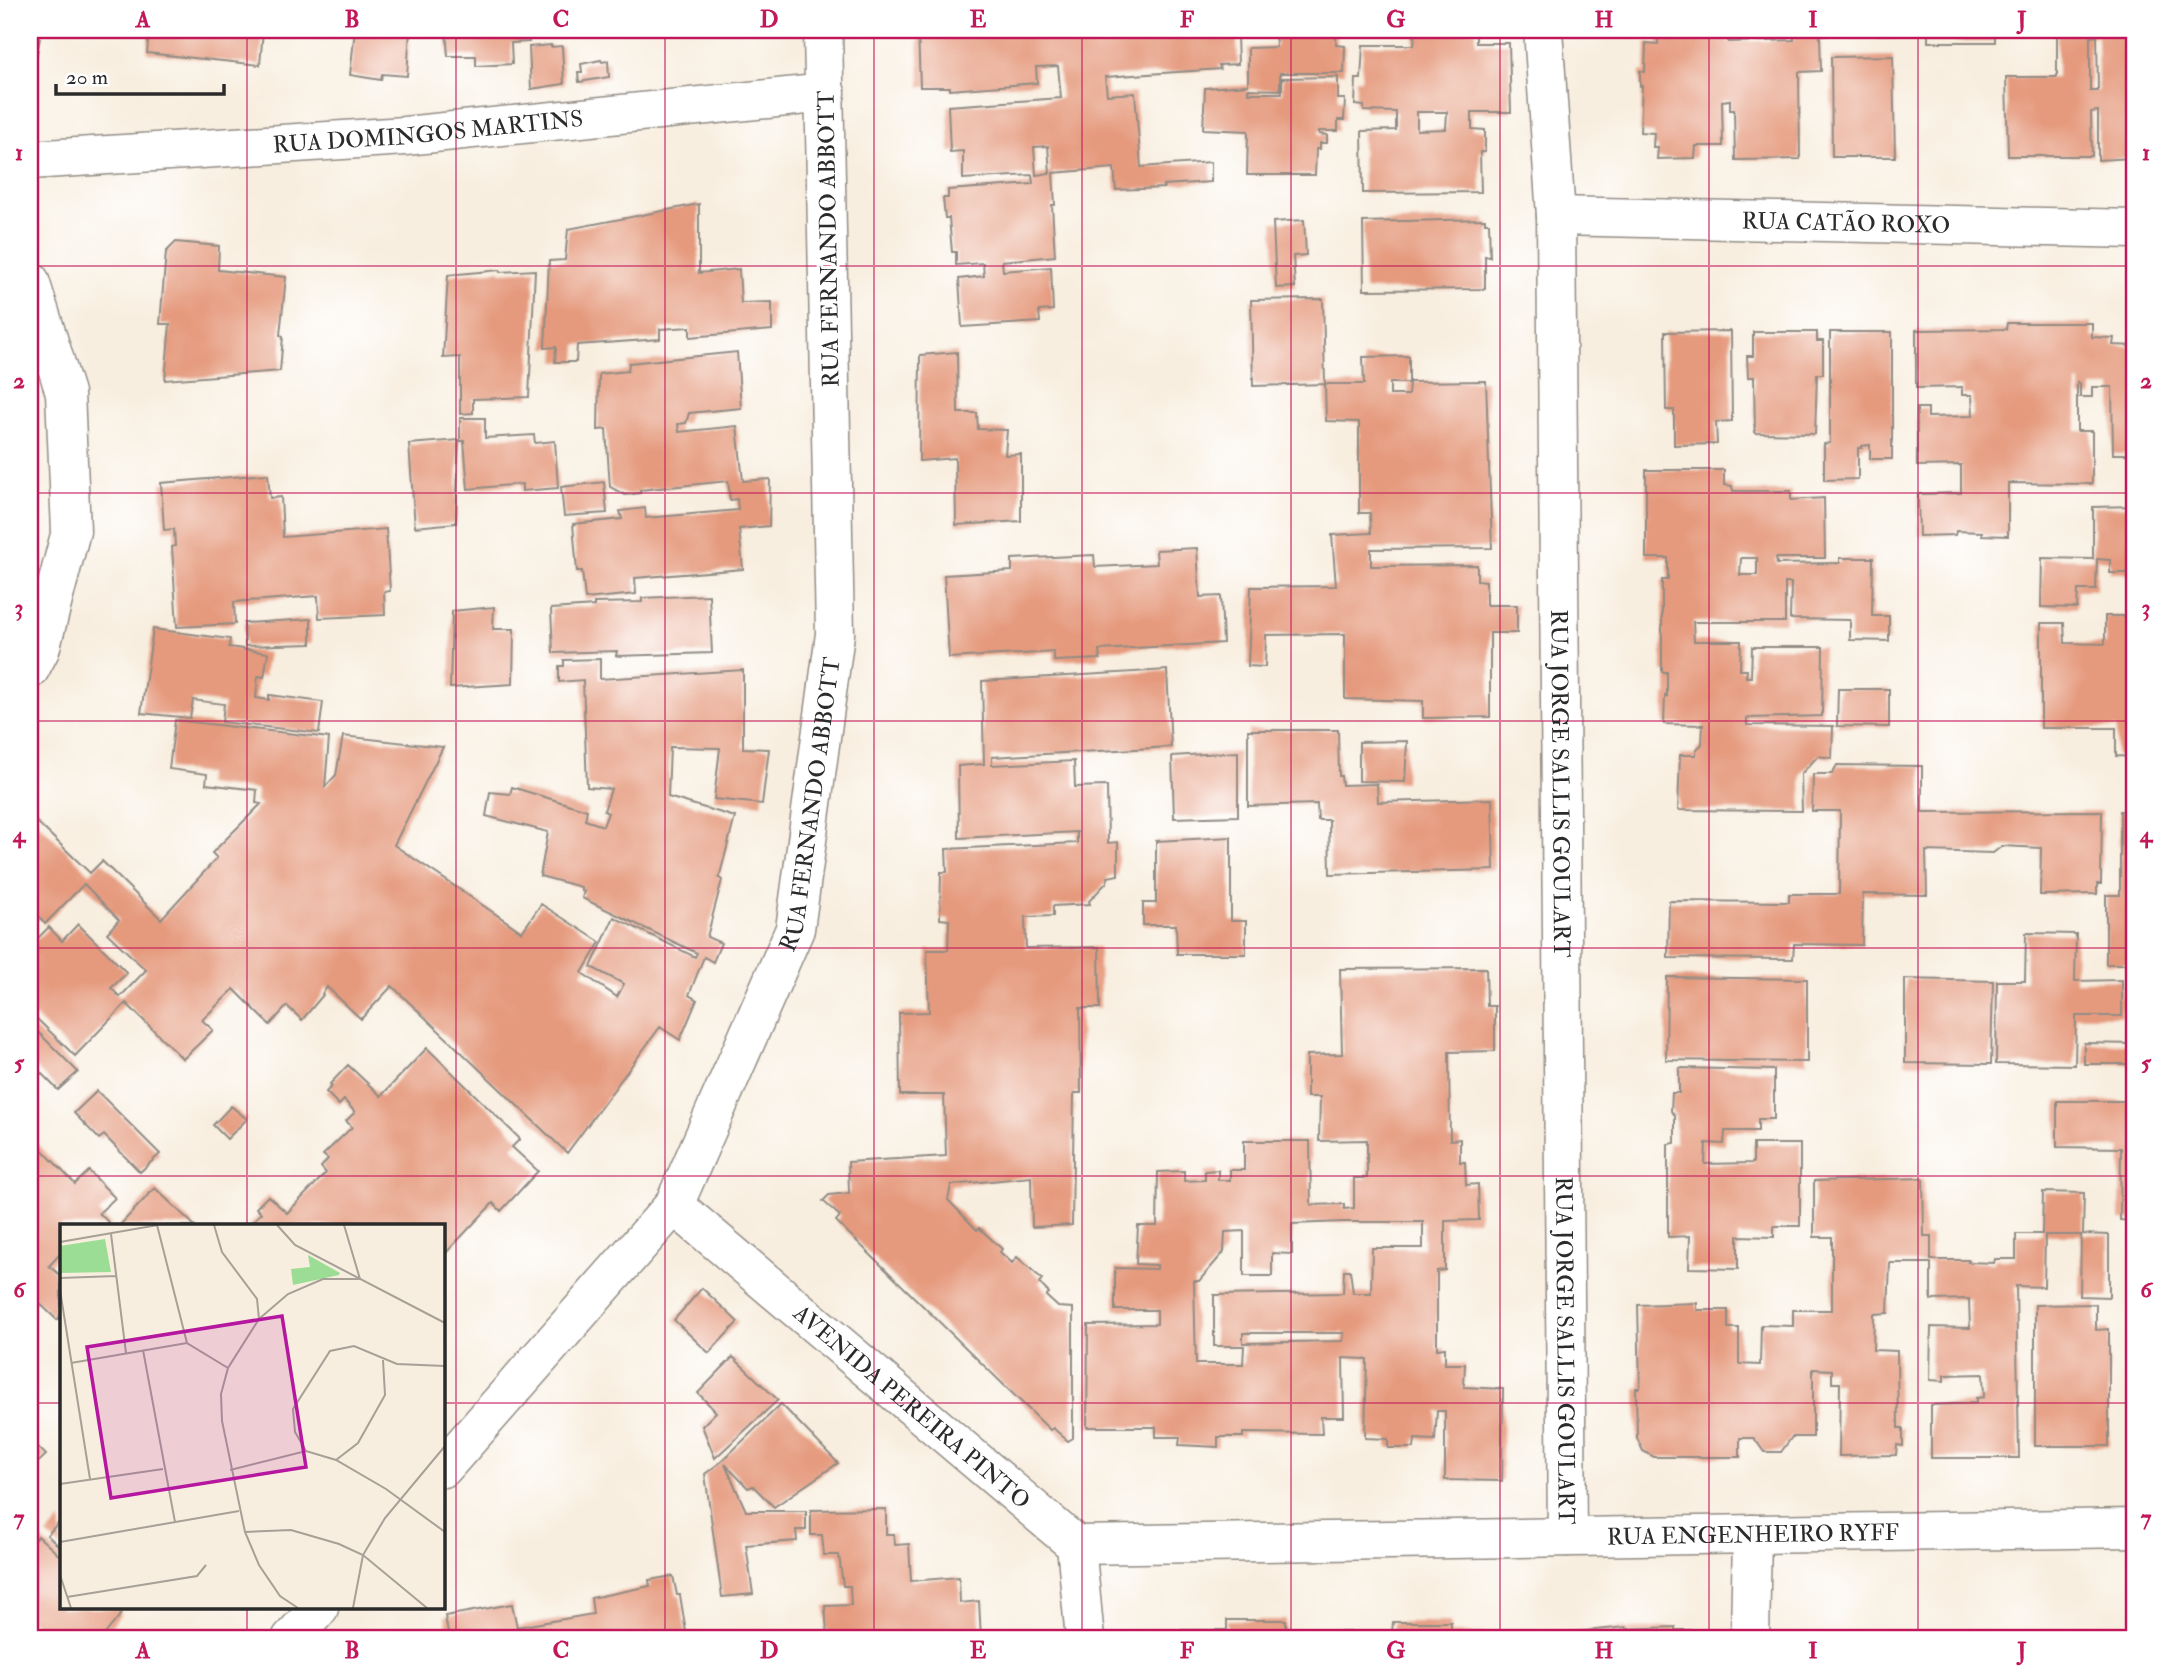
<svg xmlns="http://www.w3.org/2000/svg" width="2165" height="1669" font-family="'IM FELL Double Pica',serif">
  <style>
    .building { fill: #e59a7d; fill-rule: evenodd }
    .lines { fill: none; stroke-linecap: round; stroke-linejoin: round }
    .street-casing { stroke: #928c85; stroke-width: 41 }
    .secondary-casing { stroke: #928c85; stroke-width: 41 }
    .street { stroke: #fff; stroke-width: 38 }
    .secondary { stroke: #fff; stroke-width: 38 }
    .grid { fill: none; stroke: #c2185b; stroke-width: 2; stroke-opacity: 0.55 }
    .labels { text-anchor: middle; stroke-width: 6; stroke-linejoin: round; paint-order: stroke }
    .street-label { font-size: 23px; fill: #2b2b2b; stroke: #fff }
    .inset-road { fill: none; stroke: #a6a097; stroke-width: 2 }
    .view { fill: #b5179e; fill-opacity: 0.15; stroke: #b5179e; stroke-width: 3.5 }
    .inset-edge { fill: none; stroke: #2b2b2b; stroke-width: 3.5 }
    .neatline { fill: none; stroke: #c2185b; stroke-width: 2.5 }
    .grid-label { font-size: 23px; text-anchor: middle; font-weight: bold; fill: #c2185b }
  </style>
  <rect width="100%" height="100%" fill="#fff"/>
  <filter id="ink" filterUnits="userSpaceOnUse"><feTurbulence type="fractalNoise" baseFrequency=".0143" numOctaves="2"/><feDisplacementMap in="SourceGraphic" scale="14" xChannelSelector="R" yChannelSelector="G"/><feConvolveMatrix kernelMatrix="1 2 1 2 8 2 1 2 1" color-interpolation-filters="sRGB"/></filter>
  <filter id="wash" filterUnits="userSpaceOnUse"><feTurbulence type="fractalNoise" baseFrequency=".00686" numOctaves="4" result="noise"/><feDisplacementMap in="SourceGraphic" scale="28" xChannelSelector="R" yChannelSelector="G"/><feGaussianBlur stdDeviation="1.57" result="paint"/><feColorMatrix in="noise" values="0 0 0 0 0 0 0 0 0 0 0 0 0 0 0 0 0 1.4 0 .05"/><feComposite in="paint" operator="in"/></filter>
  <g filter="url(#wash)">
    <rect width="100%" height="100%" fill="#f8eedf"/>
    <g id="blocks">
      <path class="building" d="M149,30H263L260,65L147,53Z
        M355,30H410L407,76L382,74L381,80L350,75Z
        M446,30H528L529,42L511,43L512,64L476,66V56H448Z
        M918,30H1230V37L1237,36L1238,64L1219,65L1220,69L1105,77L1107,95L1135,93L1141,167L1211,162V182L1163,185L1164,188L1116,190L1114,168L1053,173L1055,205H1052L1055,256L1002,261L1003,271L1051,267L1053,310L1039,311L1040,322L962,327L959,279L984,276L983,263L956,265V252H952L949,218H945L943,198H948V190L1033,184L1032,175L963,179V151L950,152L948,106L1061,98L1058,66L1036,67L1037,83L950,90V87H920ZM1048,146L1050,173L1036,175L1034,147Z
        M1275,30H1336V45L1345,46L1344,73H1280V90L1248,89V93H1282V78L1338,77V99H1345L1344,120H1338V131H1319V134L1327,135V143H1320V149H1316L1315,175H1247L1248,131L1203,129L1205,88L1248,85V48L1276,47Z
        M1415,30H1476V43H1509L1511,112H1472V129L1485,130V152H1480L1481,192L1363,193L1362,131L1396,130V112L1364,111V106L1355,105L1356,79H1361L1363,45H1414ZM1417,112H1447L1446,129L1417,130Z
        M1659,30H1728V42L1794,40V35H1781L1782,30H1912V34L1820,35L1821,71L1799,72L1800,159L1735,160L1734,110H1730V100L1722,101L1723,146H1696L1695,158L1657,159L1658,147H1653L1654,133L1640,132L1642,86H1640V71L1645,72L1646,43L1658,44Z
        M1928,30H1995V42H1928Z
        M2057,30L2135,31V187H2132V158L2098,160V111L2091,112L2092,156H2008L2006,77H2057ZM2097,36L2098,91H2090V37Z
        M30,36L40,38L34,69L30,68Z
        M551,45V47L562,46L564,84L531,89L529,47Z
        M1893,56L1895,157H1832L1831,57Z
        M601,60L602,62L608,61L609,77L579,82L578,72H582L581,64Z
        M699,204V273L739,269L741,303L772,302V330L690,337V327L660,329V339L577,345L576,362H555L556,347L545,348L549,261L565,260L568,229Z
        M1485,219V223H1489L1490,257L1485,256V289L1364,290L1363,222Z
        M1304,220L1306,255L1293,256L1295,287L1276,288L1273,222Z
        M176,242L219,246L218,270L286,277L280,335L283,336L280,371L165,380L170,324H160L166,252Z
        M500,270V272L535,270L529,397L473,399V413L460,414V357L443,358L448,275Z
        M1323,299L1325,384L1253,386L1251,300Z
        M2007,323H2092V337L2114,338L2113,345L2135,346V454H2113L2112,387H2092V397H2080V383L2077,382V431H2092V484L2008,483V536L1982,535V532L1956,531L1955,535L1919,536L1918,494L1961,493V465L1917,466V408H1928V417L1973,416L1972,395H1962V387L1916,388V330L2006,329Z
        M1731,331L1732,421L1716,422L1717,444L1674,445V410H1666L1665,332Z
        M1753,332H1817V341H1823V374H1817L1815,434L1755,433L1754,377H1748L1747,356H1753Z
        M1830,332H1892V459H1870V445L1862,446V448H1858V479L1824,480V444L1830,443Z
        M737,352L741,408L689,413L686,423L678,424L679,432L737,426L743,481L770,479L769,526L739,529L743,569L635,578L636,594L585,599L582,571H577L573,524L622,519L620,511L645,508L646,518L738,510L737,499L730,500L728,481L640,490V493L625,495L610,487L606,429L598,430L599,374L628,371L629,363Z
        M957,352L958,413H977L978,429L1007,430L1005,455L1021,454V521L956,525L955,458L919,461L920,355Z
        M1409,356V382L1486,381L1492,548L1371,549V566L1477,565V580L1486,581V605H1517V633H1490V717L1423,718V701L1345,699V634L1266,635L1265,667L1248,666L1251,587L1336,586L1332,535L1371,533L1370,513H1359V422L1326,421L1325,384H1364L1363,357ZM1390,383H1409L1408,395H1390Z
        M460,418H485V438L534,435L535,443L555,441L558,488L522,491V484L468,489L464,441H460Z
        M459,440L456,523L415,527L409,444Z
        M1646,470H1724V485L1732,486L1733,491H1791V500L1824,498L1825,558H1776L1777,564L1840,563V558H1873L1872,616H1889V641L1850,640V620L1790,619L1791,583H1785V622H1693L1694,641H1741L1740,670H1747L1746,677H1751L1752,647H1823L1822,716L1747,718V725L1833,726L1832,758L1818,756L1801,774L1802,811L1678,810L1680,755H1696V750L1702,744L1703,725L1664,724L1665,695L1667,696V672H1662V580H1668V558H1646ZM1741,558H1757V575H1740Z
        M268,474L270,498L281,497L283,537L386,529L390,591L384,592L385,615L319,618L318,596L234,602L235,624L177,627L172,547L175,546L174,529L164,530L161,483Z
        M604,482L607,513L564,516L561,487Z
        M2135,506V573H2110V560L2097,559L2096,590H2078L2077,608L2041,607L2042,558L2093,559V507Z
        M1197,548L1200,597L1221,596L1223,643L1099,650L1100,659L1054,661V652L949,658L944,575L1012,571V559L1094,555L1095,567L1157,564L1156,550Z
        M709,595L712,653L616,656L617,651L553,653L551,609L594,606V603L642,602V598Z
        M494,607L493,629H514L513,684L450,688L452,611Z
        M2105,616H2135V757L2116,756V728H2041V623H2064L2065,643L2105,644Z
        M311,619V644L245,646L244,623Z
        M153,629L230,639L229,647L268,653L264,677L258,676L256,698L269,700V695L323,702L319,733L222,722L224,704L193,700L190,718L141,713Z
        M600,659V679L743,670V748L769,749L762,804L714,799L720,748L670,747L668,797L735,817L719,878L722,880L707,937L721,943L713,962L704,957L689,995L697,1000L680,1040L660,1027L567,1153L392,986L361,1019L327,987L322,994L323,995L302,1020L287,1006L270,1025L234,989L202,1020L213,1030L183,1059L126,1003L75,1056L30,1012V938L34,942L49,927L62,941L78,924L127,973L111,988L120,997L146,970L107,933L119,920L84,884L45,924L39,917L30,927V826L35,820L90,873L102,861L161,919L217,858L212,853L261,804L256,803L257,790L206,784L207,774L169,769L175,720L329,738L325,787L336,775L343,736L443,747L394,845L522,932L541,904L600,942L582,973L617,997L624,984L591,967L614,917L695,957L697,953L582,898L584,891H581V887L540,876L548,832L486,816L490,792L510,794L512,787L587,810L585,820L603,826L608,813L604,811L611,789L587,787L583,680L559,682V666H564V660Z
        M1167,670L1171,747L992,757V765L1074,761L1075,787L1107,786L1108,843L1118,842V875L1108,877L1107,882L1089,901L1090,904L1053,906V916L1025,917L1026,948L1099,947L1100,1008H1080L1081,1093H1074L1072,1225L1032,1227L1031,1177L951,1185L948,1200L977,1230L979,1228L1002,1249L1000,1252L1012,1263L1017,1257L1042,1279L1039,1283L1049,1293L1046,1296L1058,1307L1073,1308V1438L1068,1441L1053,1428L1050,1430L836,1221L840,1216L823,1201L829,1195L849,1193L848,1162L946,1156L944,1095H900L899,1013L929,1012L927,950H948L949,920L940,919L941,872H947L946,849L1077,843V832L959,838L958,766L984,764L982,681Z
        M1838,689H1889V727L1837,726Z
        M1248,730H1338L1339,776H1341L1342,785L1377,784L1378,802L1492,799L1494,870L1330,874L1329,820H1318L1317,804L1248,806Z
        M1407,741L1405,782L1359,781V742Z
        M1238,752V816L1174,818L1172,756Z
        M1837,765L1922,766V812L2102,811L2101,884H2097V894L2040,895L2041,848L2002,846L1993,853L1926,851L1927,895L1863,894L1862,945L1794,944L1793,959L1668,958L1669,901L1789,902V894H1839L1840,811H1812L1813,774H1832Z
        M2120,811H2135V964H2106V895H2120Z
        M1231,837V921H1246V954H1177L1176,925H1143V903H1156V841Z
        M2026,933L2076,934L2075,981L2122,980V1016H2076L2075,1065L1996,1064L1997,981H2025Z
        M1486,968L1487,1006H1495V1051L1449,1052L1450,1140L1460,1139V1162H1465L1466,1185L1478,1184L1479,1220L1445,1221V1270L1437,1271V1349L1445,1348V1364H1465L1464,1387L1503,1389L1502,1481L1445,1480V1411H1437L1435,1440L1415,1439L1414,1448H1388V1439L1365,1438L1367,1359L1343,1358L1344,1417H1321L1322,1434L1243,1433V1437H1218V1447L1179,1445L1180,1437H1156V1427H1087L1088,1325L1157,1324V1310H1115V1268L1157,1269V1265L1136,1264L1138,1226H1157L1158,1172L1184,1171V1181L1205,1180V1171L1218,1170V1180H1230V1170H1244V1141H1310L1311,1205L1344,1204V1209L1354,1208V1178H1367V1140L1319,1141L1320,1097H1307V1055L1342,1054L1340,969ZM1344,1222H1423V1248H1372L1371,1293H1353L1350,1270H1344L1343,1293L1214,1295V1346H1244L1243,1364H1196L1194,1281H1199L1224,1252L1225,1232L1244,1231V1276H1272V1253L1292,1254V1224ZM1243,1333H1344L1343,1341L1243,1343Z
        M1667,977L1807,979V1062L1666,1060Z
        M1905,979L1993,981L1991,1064L1905,1063Z
        M33,1027L78,1072L58,1090L30,1062V1030Z
        M2084,1043L2135,1044V1064H2084Z
        M427,1048L520,1139L512,1147L538,1171L501,1211L493,1203L443,1256V1226H248L261,1213L256,1208L268,1196L287,1213L326,1173L321,1167L328,1159L323,1155L352,1127L346,1121L355,1112L344,1100L339,1105L326,1092L332,1086L330,1084L348,1065L381,1096Z
        M1679,1068L1774,1070V1119H1758V1131H1725L1724,1144L1706,1143L1705,1164L1753,1163V1144H1800V1226H1774V1237L1738,1236V1269L1689,1268L1690,1236L1668,1237V1144L1675,1143V1115L1671,1111L1672,1093H1679Z
        M97,1091L160,1154L140,1172L104,1135L99,1139L74,1113Z
        M2057,1101H2135V1221L2120,1220L2121,1148L2057,1147Z
        M231,1106L247,1119L227,1139L213,1125Z
        M30,1137L75,1184L89,1171L115,1198L99,1213L112,1226H61V1253L49,1266L59,1274L61,1272V1315L57,1320L30,1294Z
        M1923,1178L1924,1236H1931V1260H1969L1968,1262L1994,1263L1995,1259H2016V1234H2042L2043,1192L2084,1193L2083,1234L2109,1235V1297L2080,1296L2081,1235H2045L2044,1287L2016,1286L2019,1458H1931V1405L1976,1403V1398L1984,1397L1983,1374L1944,1375V1381L1930,1380L1931,1327L1970,1328L1969,1299L1931,1300V1263H1890L1888,1313L1874,1314L1873,1350L1897,1351L1898,1428H1903V1446L1897,1445L1896,1455L1839,1456L1840,1383H1832V1370L1813,1369V1437H1792L1781,1452H1764L1754,1438H1740V1457H1654L1643,1451L1637,1438L1636,1388H1640L1638,1305L1697,1303V1310H1728V1328H1739V1364L1760,1365L1761,1325L1793,1326V1310H1832V1237H1814V1181Z
        M155,1188L195,1226H119Z
        M702,1288L738,1322L709,1353L674,1320Z
        M2096,1304V1330L2109,1329V1446H2035V1305Z
        M733,1357L778,1400L715,1458L702,1426L716,1412L698,1393Z
        M781,1404L838,1463L774,1507L753,1486L748,1488L725,1464L746,1511H806V1530H796L797,1541L746,1545L753,1594L722,1597L705,1474L722,1461Z
        M30,1439L46,1455L30,1470Z
        M886,1509V1534H894L895,1545L909,1544L911,1581L959,1577L960,1603L979,1601L981,1639H790V1636L827,1633L825,1606L851,1605L850,1586H843L839,1555H824L822,1535H811V1510Z
        M61,1520V1548L47,1535Z
        M38,1536L61,1557V1608H115L121,1614L101,1639H44L47,1635L30,1620V1544Z
        M673,1576L677,1595H680L686,1632L646,1639H449L445,1616L512,1604L517,1627L593,1614L591,1598L650,1586L649,1580Z
        M1227,1620H1286V1632H1392L1393,1622H1451V1633H1505L1504,1639H1173V1630H1227Z
        M1626,1627V1629L1675,1627V1630H1702L1706,1639H1565V1633Z"/>
    </g>
  </g>
  <g filter="url(#ink)">
    <use href="#blocks" fill-opacity="0" stroke="#928c85" stroke-width="2"/>
    <g class="lines">
      <g class="street-casing">
        <g id="street">
          <path id="s1" d="M1543,30L1556,216L1567,1537"/>
          <path id="s2" d="M30,160L405,136L826,93"/>
          <path id="s3" d="M1556,216L2135,229"/>
          <path d="M30,281L65,393L71,531L40,650L30,669"/>
          <path id="s4" d="M674,1205L1076,1545L1085,1639"/>
          <path id="s5" d="M1076,1545L2135,1528"/>
          <path d="M1750,1639L1752,1534"/>
        </g>
      </g>
      <g class="secondary-casing">
        <g id="secondary">
          <path id="s6" d="M443,1468L674,1205L795,929L835,634L823,30"/>
          <path d="M291,1639L319,1608"/>
        </g>
      </g>
      <use href="#street" class="street"/>
      <use href="#secondary" class="secondary"/>
    </g>
  </g>
  <path class="grid" d="M247,30V1226M456,30V1639M665,30V1639M874,30V1639M1082,30V1639M1291,30V1639M1500,30V1639M1709,30V1639M1918,30V1639M30,266H2135M30,493H2135M30,721H2135M30,948H2135M30,1176H2135M30,1403H61M443,1403H2135M247,1608V1639"/>
  <g class="labels">
    <g class="street-label">
      <text dy="8" stroke="none"><textPath href="#s2" startOffset="399">RUA DOMINGOS MARTINS</textPath></text>
      <text dy="8" stroke="none"><textPath href="#s3" startOffset="290">RUA CATÃO ROXO</textPath></text>
      <text transform="translate(828 239) rotate(-91)" y="8">RUA FERNANDO ABBOTT</text>
      <text dy="8" stroke="none"><textPath href="#s1" startOffset="754">RUA JORGE SALLIS GOULART</textPath></text>
      <text dy="8" stroke="none"><textPath href="#s6" startOffset="777">RUA FERNANDO ABBOTT</textPath></text>
      <text dy="8" stroke="none"><textPath href="#s1" startOffset="1321">RUA JORGE SALLIS GOULART</textPath></text>
      <text dy="8" stroke="none"><textPath href="#s4" startOffset="312">AVENIDA PEREIRA PINTO</textPath></text>
      <text dy="8" stroke="none"><textPath href="#s5" startOffset="677">RUA ENGENHEIRO RYFF</textPath></text>
    </g>
  </g>
  <g transform="translate(60 1224)">
    <rect width="385" height="385" fill="#f8eedf"/>
    <path d="M45,15L51,48L0,49V22ZM248,31L280,49L279,51L233,61L231,45L250,43Z" fill="#9bdd94"/>
    <path class="inset-road" d="M97,1L127,119L168,144M154,1L162,28L197,75L199,95M217,1L235,21L385,99M284,1L300,55M51,10L66,129M0,18L98,1M0,54L56,52M0,66L30,255M83,126L115,298M11,139L127,119M246,227L235,208L233,185L270,127L294,122L337,140L385,142M276,236L298,219L325,171L323,136M170,246L246,227L276,236L326,265L385,308M0,260L103,245M185,308L231,306L279,320L303,331L367,384M0,318L179,287M0,351L11,384M7,373L137,352L146,341M238,384L220,372L199,341L185,308L162,197L161,170L168,144L199,95L228,70L263,55H300M293,384L303,331L325,294L385,222"/>
    <path class="view" d="M222,92L246,243L51,274L27,123Z"/>
    <rect width="385" height="385" class="inset-edge"/>
  </g>
  <rect width="2165" height="1669" fill="none" stroke="#fff" stroke-width="77"/>
  <path d="M56 84v10h168v-10" fill="none" stroke="#2b2b2b" stroke-width="3.5"/>
  <text x="66" y="84" font-size="21" fill="#2b2b2b" stroke="#ffffff" stroke-width="5" paint-order="stroke">20 m</text>
  <rect x="38" y="38" width="2088" height="1592" class="neatline"/>
  <g class="grid-label">
    <text x="143" y="27">A</text>
    <text x="352" y="27">B</text>
    <text x="561" y="27">C</text>
    <text x="769" y="27">D</text>
    <text x="978" y="27">E</text>
    <text x="1187" y="27">F</text>
    <text x="1396" y="27">G</text>
    <text x="1604" y="27">H</text>
    <text x="1813" y="27">I</text>
    <text x="2022" y="27">J</text>
    <text x="19" y="160">1</text>
    <text x="2146" y="160">1</text>
    <text x="19" y="388">2</text>
    <text x="2146" y="388">2</text>
    <text x="19" y="615">3</text>
    <text x="2146" y="615">3</text>
    <text x="19" y="842">4</text>
    <text x="2146" y="842">4</text>
    <text x="19" y="1070">5</text>
    <text x="2146" y="1070">5</text>
    <text x="19" y="1297">6</text>
    <text x="2146" y="1297">6</text>
    <text x="19" y="1525">7</text>
    <text x="2146" y="1525">7</text>
    <text x="143" y="1658">A</text>
    <text x="352" y="1658">B</text>
    <text x="561" y="1658">C</text>
    <text x="769" y="1658">D</text>
    <text x="978" y="1658">E</text>
    <text x="1187" y="1658">F</text>
    <text x="1396" y="1658">G</text>
    <text x="1604" y="1658">H</text>
    <text x="1813" y="1658">I</text>
    <text x="2022" y="1658">J</text>
  </g>
</svg>
